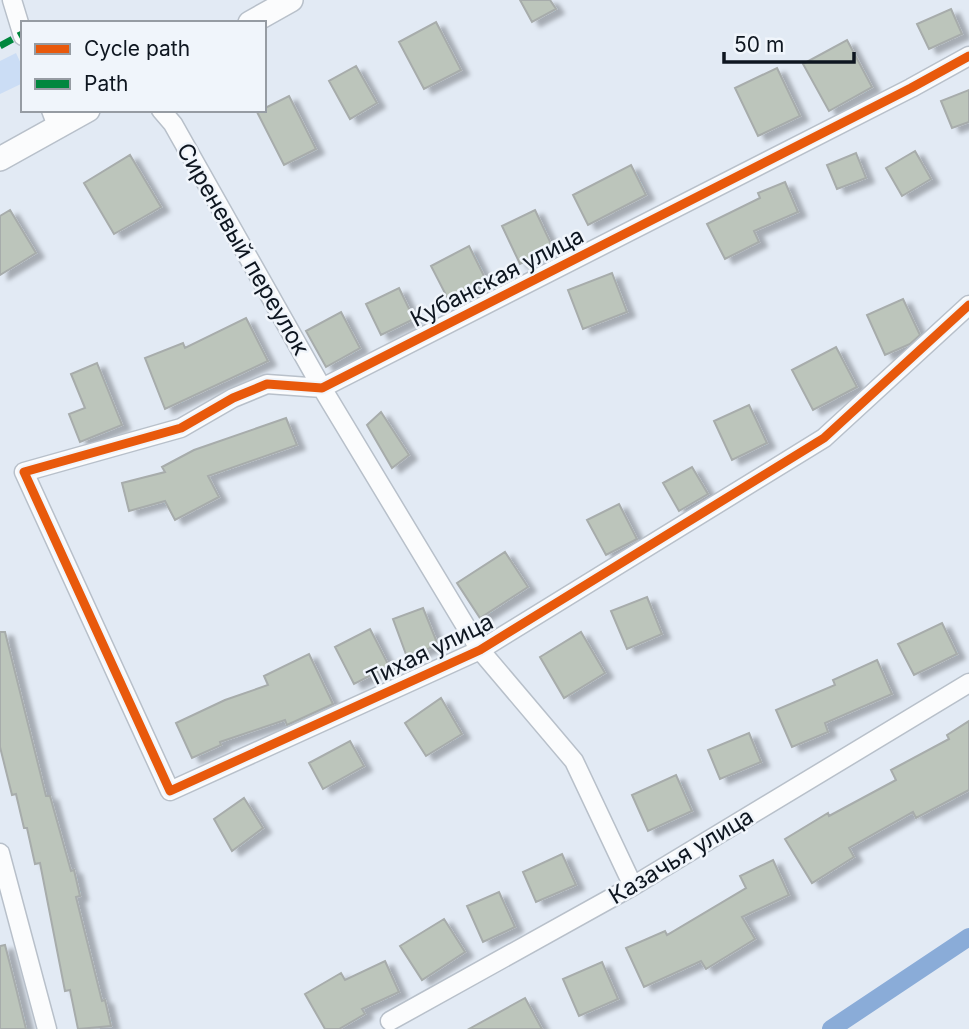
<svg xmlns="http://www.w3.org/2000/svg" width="969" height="1029" font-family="Inter,sans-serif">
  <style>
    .green { fill: #cbddf5 }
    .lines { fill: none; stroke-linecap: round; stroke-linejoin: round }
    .canal { stroke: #8aacd8; stroke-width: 18 }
    .building { fill: #bcc5bb; stroke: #a7acab; stroke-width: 2; filter: url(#shadow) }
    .minor-casing { stroke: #b8c0ca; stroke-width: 21 }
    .major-casing { stroke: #b8c0ca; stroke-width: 26 }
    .minor { stroke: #fbfcfd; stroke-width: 18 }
    .major { stroke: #fbfcfd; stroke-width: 23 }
    .quiet { stroke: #00873e; stroke-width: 7; stroke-dasharray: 14 7; stroke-linecap: butt }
    .cycleway-casing { stroke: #f0f5fb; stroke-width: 13 }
    .cycleway { stroke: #e8590c; stroke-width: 9 }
    .labels { text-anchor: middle; stroke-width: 5; stroke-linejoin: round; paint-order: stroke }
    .street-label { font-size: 23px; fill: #0e1620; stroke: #f0f5fb }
  </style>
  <defs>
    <filter id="shadow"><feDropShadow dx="8" dy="4.5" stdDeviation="2" flood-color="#0004"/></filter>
  </defs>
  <rect width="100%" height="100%" fill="#e2eaf4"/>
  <path class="green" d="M16,53L23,68V83L0,94V61Z"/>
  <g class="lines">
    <path class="canal" d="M831,1029L969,937"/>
  </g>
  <path class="building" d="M520,0H550L556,9L532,22Z
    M951,9L962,34L929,49L917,24Z
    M436,22L461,70L424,89L399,42Z
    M847,40L872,87L829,111L803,64Z
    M356,66L377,103L350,119L329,81Z
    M777,68L800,116L758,136L735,88Z
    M969,90V122L952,128L941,101Z
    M289,96L316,149L284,165L257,112Z
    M915,151L931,179L902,196L886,168Z
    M856,153L866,178L837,189L827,165Z
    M130,155L161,207L114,234L84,183Z
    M631,165L646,195L588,225L573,195Z
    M785,182L798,212L754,231L759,242L725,259L707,224L760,198L758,193Z
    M10,210L36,253L0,275V216Z
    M535,210L553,248L520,264L502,226Z
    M469,246L486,280L448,299L431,266Z
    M612,273L627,312L583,329L568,290Z
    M399,288L414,319L381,335L366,304Z
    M903,299L920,335L910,344L885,355L867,315Z
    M341,312L360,348L326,367L306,331Z
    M246,318L268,361L165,409L145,358L183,343L185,348Z
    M836,347L857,387L813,410L792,370Z
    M97,363L122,425L80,442L69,414L85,408L71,374Z
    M749,405L767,443L732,460L714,421Z
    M381,412L409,455L392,468L367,425Z
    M286,418L297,445L208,476L219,497L175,520L165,501L129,511L122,483L165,472L162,467L194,450Z
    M692,467L708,494L679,511L663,483Z
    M619,504L637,539L606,555L587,520Z
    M505,552L528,587L480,618L457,583Z
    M647,597L662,634L627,649L611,611Z
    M423,608L438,645L407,657L393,619Z
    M942,623L957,654L914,675L898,644Z
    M370,629L389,666L354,684L335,647Z
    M0,632H5L46,796H50L71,871L74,870L80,896L76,897L102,1001L105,1000L111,1026L78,1029L70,990L65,991L40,863L35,864L27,828H24L16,794L12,795L0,747Z
    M581,632L605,673L564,698L540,657Z
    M309,654L333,704L287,725L285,720L220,742L221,745L192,758L176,723L225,700L268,685L264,676Z
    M877,660L892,694L825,723L828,732L792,747L776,710L835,685L833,680Z
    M441,698L462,734L426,756L405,723Z
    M969,721V790L916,818L913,812L849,848L854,857L812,883L785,839L828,813L829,816L896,780L891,770L949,739L947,735Z
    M749,733L761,762L720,779L708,750Z
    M350,741L364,766L323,789L309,763Z
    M676,775L692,811L648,831L632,795Z
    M244,798L263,828L232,851L214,819Z
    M562,854L576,885L536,902L523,872Z
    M773,860L789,895L742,917L755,939L706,969L701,961L644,987L626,948L665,931L667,935L746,888L740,876Z
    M499,892L515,927L483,942L467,906Z
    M444,919L465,952L422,980L400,946Z
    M5,945L14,980L26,1029H0V946Z
    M385,961L399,992L362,1009L365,1014L339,1029H325L305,994L341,973L345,980Z
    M602,962L618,999L579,1016L563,979Z
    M525,998L542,1029H469Z"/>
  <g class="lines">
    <g class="minor-casing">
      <path id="minor" d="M12,0L23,36
        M969,56L911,88L322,388L267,384L233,398L181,428L24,472L170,791L480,650L824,438L969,305
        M51,110L57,126
        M161,110L173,124L322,388L480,650L574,761L633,886
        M0,853L47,1029
        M390,1021L633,886L969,683"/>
    </g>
    <g class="major-casing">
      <path id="major" d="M250,23L291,0
        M0,159L88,110"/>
    </g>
    <use href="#minor" class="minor"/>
    <use href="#major" class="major"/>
    <path class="quiet" d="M0,46L22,34"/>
    <g class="cycleway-casing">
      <path id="cycleway" d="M969,56L911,88L322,388L267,384L233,398L181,428L24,472L170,791L480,650L824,438L969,305"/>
    </g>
    <use href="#cycleway" class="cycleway"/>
  </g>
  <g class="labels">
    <g class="street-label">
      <text transform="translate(243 249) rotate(60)" y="8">Сиреневый переулок</text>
      <text transform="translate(497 277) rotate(-27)" y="8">Кубанская улица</text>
      <text transform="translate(430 650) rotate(-26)" y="8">Тихая улица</text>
      <text transform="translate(681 856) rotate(-31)" y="8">Казачья улица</text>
    </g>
  </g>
  <rect x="21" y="21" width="245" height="91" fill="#f0f5fb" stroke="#969ca3" stroke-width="2"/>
  <rect x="35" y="44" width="35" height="10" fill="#e8590c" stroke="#969ca3" stroke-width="2"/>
  <text x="84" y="56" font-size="21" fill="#0e1620">Cycle path</text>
  <rect x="35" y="79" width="35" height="10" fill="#00873e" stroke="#969ca3" stroke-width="2"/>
  <text x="84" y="91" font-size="21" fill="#0e1620">Path</text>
  <path d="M724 52v10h130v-10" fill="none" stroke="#0e1620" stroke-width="3.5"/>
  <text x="734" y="52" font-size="21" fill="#0e1620" stroke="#f0f5fb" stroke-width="5" paint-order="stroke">50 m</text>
</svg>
